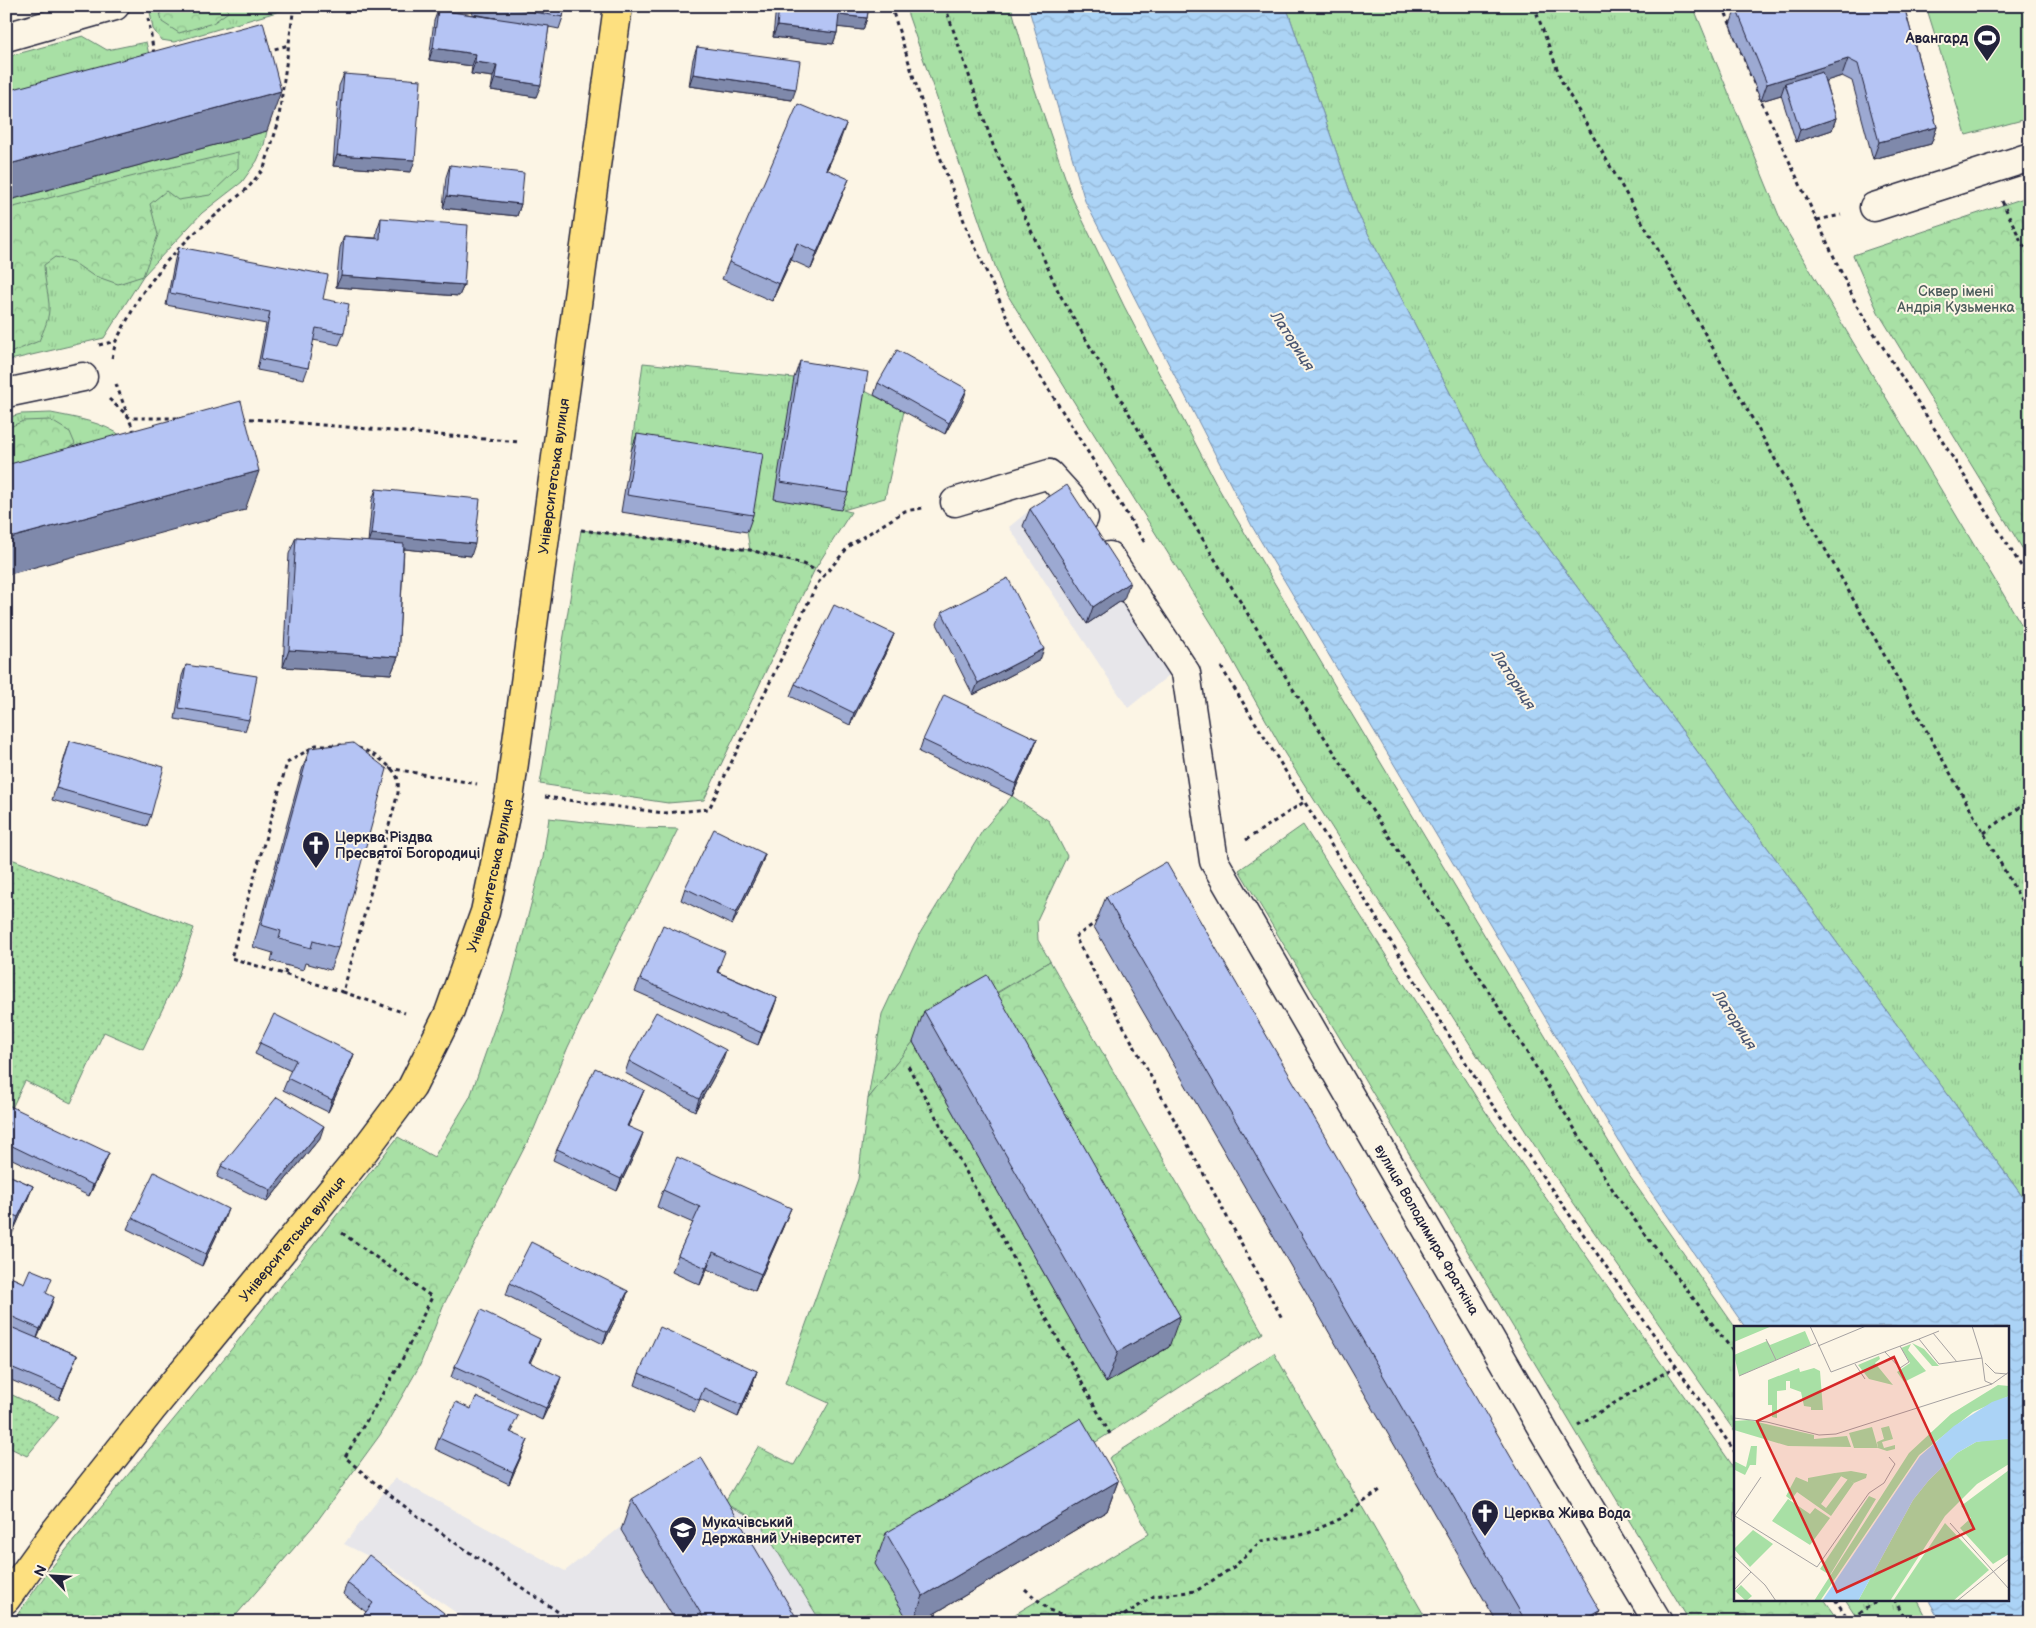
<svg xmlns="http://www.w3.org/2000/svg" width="2036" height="1628" font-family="'Balsamiq Sans',sans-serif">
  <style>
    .built { fill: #e7e6ea }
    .grass { fill: url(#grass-tufts); stroke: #658170 }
    .forest { fill: url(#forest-crowns); stroke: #658170 }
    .garden { fill: url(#garden-dots); stroke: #658170 }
    .pitch { fill: #a8e0a5; stroke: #658170 }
    .water { fill: url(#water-waves); stroke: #748cab }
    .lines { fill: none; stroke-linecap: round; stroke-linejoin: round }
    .minor-casing { stroke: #22223b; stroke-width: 31 }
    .major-casing { stroke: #22223b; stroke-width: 31 }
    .path { stroke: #22223b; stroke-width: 3; stroke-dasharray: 4 4; stroke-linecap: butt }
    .minor { stroke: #fcf5e5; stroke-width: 28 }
    .major { stroke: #fde080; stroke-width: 28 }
    .wall { fill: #9ca9d2; stroke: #22223b }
    .shaded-wall { fill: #7f89ab; stroke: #22223b }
    .building { fill: #b5c4f4; stroke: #22223b }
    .labels { text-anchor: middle; stroke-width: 4; stroke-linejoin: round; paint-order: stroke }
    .poi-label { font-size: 14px; font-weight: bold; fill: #22223b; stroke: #fcf5e5; text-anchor: start }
    .park-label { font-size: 14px; fill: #4a5b5b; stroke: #fcf5e5 }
    .street-label { font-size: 14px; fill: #22223b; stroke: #fcf5e5 }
    .water-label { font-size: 15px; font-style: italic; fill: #4b5773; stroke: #fcf5e5 }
    .inset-road { fill: none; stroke: #a5a1a1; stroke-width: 1 }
    .view { fill: #d62828; fill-opacity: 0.15; stroke: #d62828; stroke-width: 2.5 }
    .inset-edge { fill: none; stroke: #22223b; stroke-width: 2.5 }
  </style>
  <defs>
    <pattern id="grass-tufts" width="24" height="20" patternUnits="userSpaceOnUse" patternTransform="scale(1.25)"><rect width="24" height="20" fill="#a8e0a5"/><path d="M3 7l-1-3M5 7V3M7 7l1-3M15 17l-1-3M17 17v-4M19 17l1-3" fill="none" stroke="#90c08f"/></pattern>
    <pattern id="forest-crowns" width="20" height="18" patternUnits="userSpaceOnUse" patternTransform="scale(1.25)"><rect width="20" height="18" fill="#a8e0a5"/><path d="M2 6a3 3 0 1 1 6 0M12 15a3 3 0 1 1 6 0" fill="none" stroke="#90c08f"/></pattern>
    <pattern id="garden-dots" width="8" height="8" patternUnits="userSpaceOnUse" patternTransform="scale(1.25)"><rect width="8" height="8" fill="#a8e0a5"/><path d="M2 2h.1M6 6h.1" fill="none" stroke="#90c08f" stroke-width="1.8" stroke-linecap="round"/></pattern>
    <pattern id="water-waves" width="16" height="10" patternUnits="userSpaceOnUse" patternTransform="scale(1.25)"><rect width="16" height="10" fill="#abd3f6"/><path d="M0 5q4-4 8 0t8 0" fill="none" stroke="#93b5d4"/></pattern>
  </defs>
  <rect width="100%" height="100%" fill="#fcf5e5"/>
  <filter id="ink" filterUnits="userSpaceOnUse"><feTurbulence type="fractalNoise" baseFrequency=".02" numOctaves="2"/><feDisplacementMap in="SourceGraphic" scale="10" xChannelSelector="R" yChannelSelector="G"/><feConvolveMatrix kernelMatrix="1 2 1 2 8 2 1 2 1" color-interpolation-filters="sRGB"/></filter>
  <g filter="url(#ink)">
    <path class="built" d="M1053,491L1173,672L1128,708L1009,527Z
      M395,1478L565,1571L680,1480L758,1520L821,1622H470L386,1565L344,1544Z"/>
    <path class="grass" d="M149,6H287V9L174,42L161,40L153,29Z
      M905,6H1011L1034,87L1073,200L1124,306L1219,489L1345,703L1628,1174L1735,1327V1432L1549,1168L1285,754L1215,629L1002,286Z
      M1286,6H1693L1782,223L2030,639V1207L1485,461L1357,212Z
      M83,36L107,50L146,42L153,71L6,107V57Z
      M267,131L264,145L257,161L242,182L202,213L143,276L104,338L6,361V201Z
      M643,363L794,378L861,389L904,411L885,498L843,510L851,512L815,569L750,550L747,532L756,471L631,451Z
      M51,413C76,418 103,422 123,437L6,481V418L21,414Z
      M1012,796L1049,821L1067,856L1037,920L1038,940L1050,961L913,1042L868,1099L882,1014L920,933L983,830Z
      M1845,1599H1917L1929,1622H1860Z"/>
    <path class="forest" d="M159,6H226L228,12L213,23L179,33L162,22Z
      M238,152V168L210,195L178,200L166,191L150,204L158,235L143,276L118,284L92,275L73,262L55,257L44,265C44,279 48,291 49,304C50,318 44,329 39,341L10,353L6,352V209L138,175Z
      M2030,196V561L1878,312L1853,255Z
      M50,420L70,432L75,444L58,454L6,469V442L10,427L23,421Z
      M581,530L750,550L815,569L704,800L668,803L540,784Z
      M549,818L639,828L678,829L647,891L629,921L568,1047L534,1129L443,1306L420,1365L380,1435L315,1524L230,1622H12L47,1573L226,1356L398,1137L434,1157L470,1097L511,981L543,858Z
      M1303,825L1483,1108L1735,1469V1599H1824L1836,1616L1827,1622H1690L1239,870Z
      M1050,961L1263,1333L1082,1451L909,1622H821L758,1520L724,1503L758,1447L794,1465L829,1403L785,1383L858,1179L868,1099L913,1042L1106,1383L1169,1347L976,1006Z
      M1274,1353L1428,1622H1002L1149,1534L1109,1458Z"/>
    <path class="garden" d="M6,857L194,928L177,979L143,1049L104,1032L71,1103L25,1081L12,1108L6,1105Z
      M6,1392L59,1417L27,1456L6,1446Z"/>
    <path class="pitch" d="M1926,6H2030V118L1966,135Z"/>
    <path class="water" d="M1028,6H1286L1357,212L1485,461L2030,1207V1622H1941L1928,1599H2007V1327H1745L1638,1173L1253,528L1085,201Z"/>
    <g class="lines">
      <g class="minor-casing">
        <g id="minor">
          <path d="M6,37L115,6"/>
          <path d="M1874,207L2030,157"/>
          <path d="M6,393L83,377"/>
          <path d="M955,502L1049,474L1070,497L1084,518"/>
          <path id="s1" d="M1109,556L1186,673L1214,861L1550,1442L1658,1622"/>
        </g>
      </g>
      <g class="major-casing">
        <g id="major">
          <path id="s2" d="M6,1599L53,1534L152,1409L361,1155L412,1087L449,1013L485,912L510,792L618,6"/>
        </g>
      </g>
      <path class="path" d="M891,6L933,138L967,229L1017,339L1145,543
        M945,6L993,145L1059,293L1181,503L1293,689L1459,944L1616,1195L1735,1354
        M1534,6L1562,82L1652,239L2030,916
        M1723,6L1761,101L1857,306L2030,580
        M148,18L154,54
        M267,51L289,45
        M2002,201L2021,241L2030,256
        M1817,220L1841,215
        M99,345L116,341
        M112,358L116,341L140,296L165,263L190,237L248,188L264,168L278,124L294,6
        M116,384L134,432
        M109,399L130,418H183
        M242,418L520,442
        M581,530L750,550L803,564L825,575
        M1221,667L1489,1100L1676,1366L1735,1452
        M358,748C370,751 392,765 397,777C399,781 398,789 398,793L343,992L405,1013
        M389,768L477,784
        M545,797L664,813L709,809L817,584L850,545L905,511L923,508
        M1984,833L2030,800
        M1246,840L1304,802
        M1098,921L1075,937L1283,1320
        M285,974L287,965
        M343,992L231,958L287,763L316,745H345
        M908,1066L1110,1434
        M342,1233L432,1297L400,1364L345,1457C414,1520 496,1569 573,1622
        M1578,1425L1676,1366
        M1025,1589L1049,1610L1084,1622
        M1835,1599L1850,1622
        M1894,1599L1907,1622
        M1120,1622L1123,1616L1154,1596L1196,1591L1235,1566L1261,1541L1306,1534L1340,1519L1383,1488
        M1845,1622L1881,1599"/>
      <use href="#minor" class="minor"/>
      <use href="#major" class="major"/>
    </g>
    <path class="wall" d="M473,6H565L563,17L559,29L549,27L536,97L491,90L493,77L471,74L472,66L429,60L434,21L438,10L496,18L472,14Z
      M776,6H869L867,18L863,30L838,27L837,33L833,44L773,37Z
      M1904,6L1937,127L1931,144L1873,159L1852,81L1842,76L1825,81L1836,118L1832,130L1796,142L1781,95L1761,101L1730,25L1736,8Z
      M697,47L792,100L689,86L693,59Z
      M344,74L411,172L333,166L339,86Z
      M840,141L827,170L842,196L811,269L791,260L772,301L722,279L729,262Z
      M450,165L521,204L517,216L443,208L446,177Z
      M381,218L464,285L459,296L336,287L340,248L344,236L376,238L377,230Z
      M179,247L323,299L344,333L339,345L313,340L308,368L304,379L257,370L266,324L166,305L175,259Z
      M800,361L848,493L841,510L774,499L794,378Z
      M878,383L963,401L945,434L874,395Z
      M637,434L753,515L747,532L621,512L631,451Z
      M376,489L471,556L404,549L398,657L391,674L283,667L289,554L296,537L368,542L372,500Z
      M1030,509L1124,599L1087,624L1023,526Z
      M942,612L1040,660L973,695L937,624Z
      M894,634L889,646L850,725L790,696L795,684Z
      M186,665L249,720L245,731L175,719L182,676Z
      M1037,739L1033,750L1012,796L919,752L923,740Z
      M70,741L151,815L147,826L52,800L66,753Z
      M310,748L338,948L330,970L305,963L303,970L271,961L273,953L253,947L302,770Z
      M765,854L761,866L732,925L681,900L685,888Z
      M1106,897L1596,1622H1497L1094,927Z
      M721,964L718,972L777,998L758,1045L635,991L640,979Z
      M924,1011L1169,1347L1106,1383L913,1042Z
      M260,1043L354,1054L350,1065L328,1112L283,1090L291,1071L255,1054Z
      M629,1061L722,1062L695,1111L625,1073Z
      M644,1090L639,1102L628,1126L639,1145L617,1191L553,1160L557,1149Z
      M6,1104L104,1165L89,1196L6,1156Z
      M320,1138L267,1202L217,1177L221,1166Z
      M6,1174L33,1186L26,1203L12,1234L6,1232Z
      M663,1190L784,1225L755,1291L707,1269L700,1285L672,1272L678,1255L693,1223L657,1207Z
      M132,1218L224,1220L202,1266L127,1229Z
      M6,1275L47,1294L50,1309L37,1338L77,1355L59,1400L6,1378Z
      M510,1283L628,1291L624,1303L603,1344L506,1295Z
      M540,1339L530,1362L557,1389L542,1420L451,1377L455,1366Z
      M757,1371L753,1383L738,1417L700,1399L695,1412L635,1385L639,1373Z
      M514,1428L511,1433L523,1452L509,1484L435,1449L439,1438Z
      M1118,1481L1107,1511L920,1622H909L875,1564L886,1533Z
      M632,1499L799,1622H676L621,1530Z
      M347,1583L440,1622H359L366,1612L343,1594Z"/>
    <path class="shaded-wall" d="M839,15L867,18L863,30L835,27Z
      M777,26L837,33L833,44L773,37Z
      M433,48L476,54L472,66L429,60Z
      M1848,59L1842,76L1788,93L1785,83L1781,95L1761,101L1767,84Z
      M475,62L497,65L493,77L471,74Z
      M693,74L796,89L792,100L689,86Z
      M495,78L541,85L536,97L491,90Z
      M281,91L267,131L6,201V165Z
      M1836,118L1832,130L1796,142L1800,130Z
      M846,124L840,141L819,186L826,169Z
      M1937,127L1931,144L1873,159L1879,142Z
      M337,155L415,160L411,172L333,166Z
      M849,179L842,196L811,269L817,252Z
      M447,196L521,204L517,216L443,208Z
      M797,243L791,260L772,301L779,284Z
      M341,276L464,285L459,296L336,287Z
      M967,389L963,401L945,434L949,423Z
      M259,471L245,510L6,575V539Z
      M371,534L475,544L471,556L367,545Z
      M1130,582L1124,599L1087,624L1093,607Z
      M894,634L889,646L850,725L854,713Z
      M1044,649L1040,660L973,695L978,683Z
      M289,650L398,657L391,674L283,667Z
      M1037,739L1033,750L1012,796L1016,784Z
      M765,854L761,866L732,925L736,913Z
      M777,998L773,1010L758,1045L762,1033Z
      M726,1050L722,1062L695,1111L699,1099Z
      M354,1054L350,1065L328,1112L332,1100Z
      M644,1090L639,1102L623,1137L627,1126Z
      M324,1126L320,1138L267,1202L271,1190Z
      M643,1133L639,1145L617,1191L621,1179Z
      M109,1153L104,1165L89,1196L93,1185Z
      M33,1186L26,1203L12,1234L18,1217Z
      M791,1208L784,1225L755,1291L761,1274Z
      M228,1209L224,1220L202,1266L206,1254Z
      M713,1252L707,1269L700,1285L706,1268Z
      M628,1291L624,1303L603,1344L607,1332Z
      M54,1297L50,1309L36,1341L40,1329Z
      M1180,1316L1169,1347L1106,1383L1118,1352Z
      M540,1339L536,1350L525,1374L529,1362Z
      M77,1355L73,1366L59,1400L63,1389Z
      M757,1371L753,1383L738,1417L742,1405Z
      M561,1377L557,1389L542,1420L546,1408Z
      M528,1440L523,1452L509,1484L513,1472Z
      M1118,1481L1107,1511L920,1622H913L923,1596Z
      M1600,1611L1596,1622H1581Z
      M444,1613L440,1622H437Z"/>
    <path class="building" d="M499,6H565L563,17Z
      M779,6H869L867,18L839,15L837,33L777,26Z
      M1747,6H1904L1937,127L1879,142L1858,64L1848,59L1767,84L1736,8Z
      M438,10L549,26L541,85L495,78L497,65L475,62L476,54L433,48Z
      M263,22L281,91L6,165V91Z
      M697,47L800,61L796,89L693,74Z
      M1822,72L1836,118L1800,130L1785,83Z
      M344,74L421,80L415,160L337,155Z
      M798,104L846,124L826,169L849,179L817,252L797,243L779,284L729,262Z
      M450,165L524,173L521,204L447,196Z
      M381,218L468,225L464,285L341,276L344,236L380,239Z
      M179,247L328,275L323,299L349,304L344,333L316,328L308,368L261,359L270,312L170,293Z
      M897,350L967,389L949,423L878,383Z
      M800,361L868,372L848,493L780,482Z
      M241,401L259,471L6,539V465Z
      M637,434L763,454L753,515L627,495Z
      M1067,485L1130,582L1093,607L1030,509Z
      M376,489L480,499L475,544L371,534Z
      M296,537L404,544L398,657L289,650Z
      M1008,578L1044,649L978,683L942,612Z
      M834,605L894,634L854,713L795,684Z
      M186,665L257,676L249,720L179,708Z
      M944,695L1037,739L1016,784L923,740Z
      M70,741L164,767L151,815L56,788Z
      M353,743L387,769L338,948L313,941L311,948L279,939L281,931L261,925L310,748Z
      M714,829L765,854L736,913L685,888Z
      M1166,862L1600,1611L1581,1622H1526L1106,897Z
      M663,925L725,952L717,972L777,998L762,1033L640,979Z
      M987,975L1180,1316L1118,1352L924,1011Z
      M656,1012L726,1050L699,1099L629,1061Z
      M274,1014L354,1054L332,1100L287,1078L296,1060L260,1043Z
      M595,1068L644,1090L627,1126L643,1133L621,1179L557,1149Z
      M277,1097L324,1126L271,1190L221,1166Z
      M6,1104L109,1153L93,1185L6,1143V1131L10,1123L6,1121Z
      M677,1157L791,1208L761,1274L713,1252L706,1268L678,1255L700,1207L663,1190Z
      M154,1172L228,1209L206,1254L132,1218Z
      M6,1174L33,1186L18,1217L6,1212Z
      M531,1242L628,1291L607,1332L510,1283Z
      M30,1269L52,1278L46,1293L54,1297L40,1329L6,1314V1275L24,1283Z
      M481,1310L540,1339L529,1362L561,1377L546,1408L455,1366Z
      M6,1325L77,1355L63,1389L6,1365Z
      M660,1327L757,1371L742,1405L704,1388L699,1400L639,1373Z
      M476,1397L518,1416L510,1432L528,1440L513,1472L439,1438L456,1402L471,1409Z
      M1081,1418L1118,1481L923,1596L886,1533Z
      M701,1457L799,1622H706L632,1499Z
      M369,1555L444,1613L437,1622H361L359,1621L373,1603L347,1583Z"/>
  </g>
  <defs>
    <g id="stadium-pin" transform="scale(1.4375)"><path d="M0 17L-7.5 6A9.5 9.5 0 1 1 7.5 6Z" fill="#22223b" stroke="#fcf5e5"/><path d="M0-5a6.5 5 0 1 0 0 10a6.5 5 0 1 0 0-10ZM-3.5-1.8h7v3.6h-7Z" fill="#fff"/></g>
    <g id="church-pin" transform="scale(1.4375)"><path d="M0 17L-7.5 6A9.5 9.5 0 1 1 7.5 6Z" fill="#22223b" stroke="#fcf5e5"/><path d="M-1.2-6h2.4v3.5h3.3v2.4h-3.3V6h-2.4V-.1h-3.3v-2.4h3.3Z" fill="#fff"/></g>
    <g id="university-pin" transform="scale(1.4375)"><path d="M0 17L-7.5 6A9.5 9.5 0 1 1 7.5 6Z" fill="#22223b" stroke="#fcf5e5"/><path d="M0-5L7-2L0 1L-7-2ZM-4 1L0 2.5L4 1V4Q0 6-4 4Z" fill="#fff"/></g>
  </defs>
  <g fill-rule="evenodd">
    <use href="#stadium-pin" x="1987" y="38"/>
    <use href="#church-pin" x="316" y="845"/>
    <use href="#church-pin" x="1485" y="1513"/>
    <use href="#university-pin" x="683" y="1530"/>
  </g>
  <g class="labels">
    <g class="poi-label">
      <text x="1968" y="43" text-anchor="end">Авангард</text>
      <text x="335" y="842">Церква Різдва<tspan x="335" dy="16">Пресвятої Богородиці</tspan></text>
      <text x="1504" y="1518">Церква Жива Вода</text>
      <text x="702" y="1527">Мукачівський<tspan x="702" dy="16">Державний Університет</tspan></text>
    </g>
    <g class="park-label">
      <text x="1956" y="296">Сквер імені<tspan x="1956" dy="16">Андрія Кузьменка</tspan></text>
    </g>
    <g class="street-label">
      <text dy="5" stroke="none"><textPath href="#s2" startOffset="1285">Університетська вулиця</textPath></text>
      <text dy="5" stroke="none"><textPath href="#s2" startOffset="880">Університетська вулиця</textPath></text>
      <text dy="5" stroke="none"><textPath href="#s1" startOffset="756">вулиця Володимира Фраткіна</textPath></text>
      <text dy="5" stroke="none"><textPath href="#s2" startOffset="460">Університетська вулиця</textPath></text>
    </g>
    <g class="water-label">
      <text transform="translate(1293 341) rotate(57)" y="5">Латориця</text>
      <text transform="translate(1514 680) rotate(57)" y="5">Латориця</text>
      <text transform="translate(1735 1020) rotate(57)" y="5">Латориця</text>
    </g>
  </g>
  <g transform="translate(1734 1326)">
    <rect width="275" height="275" fill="#fcf5e5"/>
    <path d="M0,0H38L0,16ZM178,17L190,23L205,40H198ZM177,18L174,24L192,45L170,56L163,46L176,37L167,22ZM145,30L146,33L141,37L159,59L135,53L124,39ZM264,59L275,60V70L239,86L185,129L86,275H80L175,127L217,88ZM155,100L159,113L148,116L150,122L161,119V123L153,125L144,122L143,116L150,113L147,102ZM263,112L275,113V138L243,158L211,190L156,275H124L179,174L195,154L223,127L242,116ZM117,145L133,148L132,152L120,157L101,147ZM7,259L18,270L12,275L1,265Z" fill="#a8e0a5"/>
    <path d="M71,5L77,19L5,50L0,29L33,15L36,19ZM171,25L188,43V46L177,45V34ZM138,36L140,37L156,57L149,52L142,54L140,46L133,48L127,41ZM15,94L80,109V113L113,110L117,121L54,120L0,104V95ZM138,101L144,122H120L115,107ZM101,147L108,149L87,178L92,182L114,153L120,157L97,190L63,166L57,174L52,170L62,151L74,156V152ZM135,170L142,173L96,249L86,243ZM54,173L76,188L81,182L96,192L76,219L38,195ZM211,197L255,244L219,275H159Z" fill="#a8e0a5"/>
    <path d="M65,42L66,46L80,42L86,45L89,84H77V81L70,80L67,66L56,62V55H52V64L43,65V92L38,91V79H34V54ZM17,120H23L22,139H16L11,149L1,144L0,154V135L12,141Z" fill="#a8e0a5"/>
    <path d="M275,144V228L259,238L226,202L237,192L227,180ZM19,204L39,218L16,241L0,223Z" fill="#a8e0a5"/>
    <path d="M275,70V113L242,116L223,127L195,154L179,174L124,275H88L186,130L220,100L258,76Z" fill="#abd3f6"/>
    <path class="inset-road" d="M76,0L97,46L185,13L205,38L248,32M238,0L248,32L251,55L258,58L275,46M199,7L223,36M32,13L42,34M185,13L205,5M84,20L132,0M151,26L166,42L175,36L166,20M251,37L261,47L273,48M121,38L131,53M5,50L82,17M0,92L33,96L85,109L102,108L258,58M1,190L83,241L135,167L150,157L161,138L155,131M0,191L27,151M216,197L275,263M0,230L31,259L42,275M0,264L17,246M223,275L275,233"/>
    <path class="view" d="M160,31L240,203L103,266L23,95Z"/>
    <rect width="275" height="275" class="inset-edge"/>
  </g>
  <rect width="2036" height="1628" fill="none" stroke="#fcf5e5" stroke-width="25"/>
  <rect x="12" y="12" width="2011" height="1603" fill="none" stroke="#22223b" stroke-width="2" filter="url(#ink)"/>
  <g transform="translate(52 1576) rotate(295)" stroke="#fcf5e5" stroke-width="4" paint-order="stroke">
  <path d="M0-4L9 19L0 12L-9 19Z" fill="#22223b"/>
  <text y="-8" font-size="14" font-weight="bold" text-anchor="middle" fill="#22223b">N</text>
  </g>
</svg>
